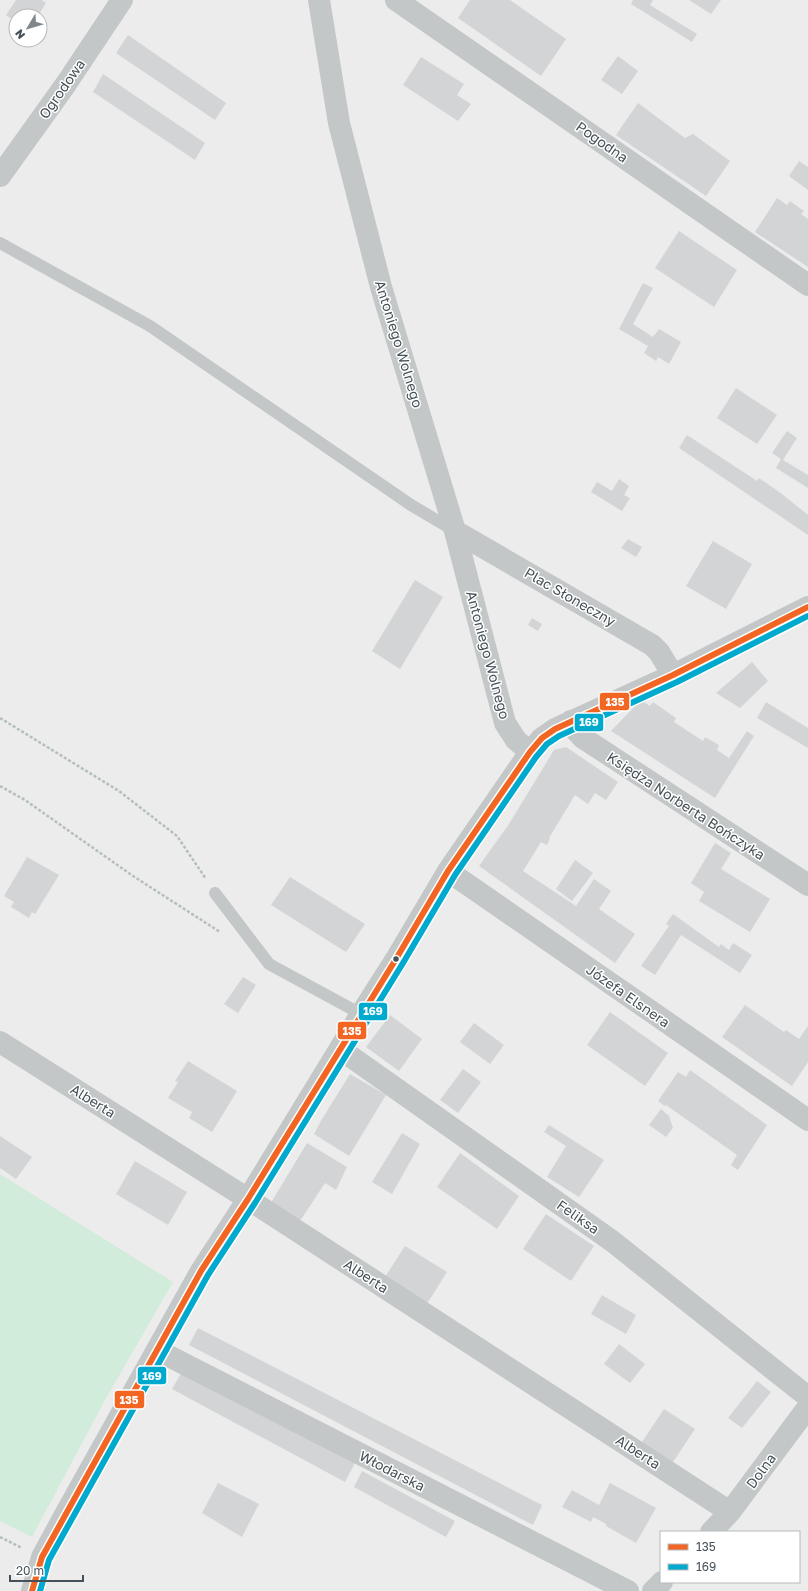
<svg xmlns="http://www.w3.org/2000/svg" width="808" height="1591" font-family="'Golos Text',sans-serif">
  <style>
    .green { fill: #d1ecda }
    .building { fill: #d3d4d5 }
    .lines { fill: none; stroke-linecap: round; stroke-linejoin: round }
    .path { stroke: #b3bfbb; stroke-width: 2.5; stroke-dasharray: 3 2; stroke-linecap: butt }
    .service { stroke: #c4c7c8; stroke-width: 12 }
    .minor { stroke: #c4c7c8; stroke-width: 22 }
    .bus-1-casing { stroke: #fff; stroke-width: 9 }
    .bus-2-casing { stroke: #fff; stroke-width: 9 }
    .bus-1 { stroke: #f26522; stroke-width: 6 }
    .bus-2 { stroke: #00a9ce; stroke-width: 6 }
    .bus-dot { fill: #455058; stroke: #fff; stroke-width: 1.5 }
    .labels { text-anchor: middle; stroke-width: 3; stroke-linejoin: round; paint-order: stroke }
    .street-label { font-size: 14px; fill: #455058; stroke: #fff }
    .line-badge { stroke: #fff; stroke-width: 1.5 }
    .badge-label { font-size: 11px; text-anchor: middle; font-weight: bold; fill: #fff }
  </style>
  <rect width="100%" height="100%" fill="#edecec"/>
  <path class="green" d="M0,1174L173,1282L105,1400L32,1537L0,1521Z"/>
  <path class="building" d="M16,0H42L46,3L38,16H16V22L6,15Z
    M470,0H510L566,39L541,76L458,18Z
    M633,0H653L650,5L697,34L692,42L631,4Z
    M689,0H721L711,14Z
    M128,35L226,103L215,120L116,53Z
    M618,56L638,71L622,94L601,80Z
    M421,57L464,84L457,95L471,104L458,121L403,85Z
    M103,74L205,143L195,160L93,92Z
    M638,103L685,138L693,134L730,161L706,196L616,135Z
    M799,161L808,167V190L789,176Z
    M777,198L787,205L790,201L804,211L801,214L808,219V267L755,232Z
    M679,231L737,270L714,307L655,268Z
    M643,283L653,288L633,324L653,337L659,329L681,342L669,364L658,357L656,361L644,353L648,346L619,329Z
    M736,388L777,415L757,444L717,418Z
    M787,431L797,438L783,460L808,475V488L776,468L781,459L772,453Z
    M687,435L757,481L759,478L782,494L808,515V535L679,448Z
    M619,479L629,486L624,495L630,498L622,511L591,492L597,482L612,491Z
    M628,539L642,547L636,557L621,548Z
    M713,541L752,564L726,609L686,586Z
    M415,580L443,597L400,669L372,651Z
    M532,618L542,624L538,631L528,625Z
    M752,662L768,681L740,708L716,693Z
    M641,700L650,706L653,702L676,718L674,722L703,741L705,737L719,745L717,750L729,758L747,731L754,736L715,798L611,731Z
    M766,702L808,728V748L757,718Z
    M566,747L618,782L606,800L595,793L588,804L575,795L549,838L550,839L547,845L541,842L523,871L576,906L594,879L611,891L599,909L635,934L615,963L479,866L509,824L554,750Z
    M715,843L731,853L721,869L770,899L750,932L699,901L704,892L691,883Z
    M27,857L59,875L35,914L32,912L29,918L11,907L14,902L4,896Z
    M575,860L593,873L572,901L556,889Z
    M290,877L365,924L346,952L271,905Z
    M673,914L719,947L721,944L729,950L733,943L752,955L740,973L681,935L655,975L641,966L669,926L666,924Z
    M243,977L256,985L238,1013L224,1004Z
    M745,1005L784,1032L786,1030L799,1039L808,1026V1062L792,1086L722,1037Z
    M610,1012L668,1053L645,1086L587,1045Z
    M390,1015L422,1039L399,1071L366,1047Z
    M474,1023L504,1045L490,1064L460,1042Z
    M188,1061L237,1091L212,1132L189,1118L192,1112L168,1098L178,1082L175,1081Z
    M463,1069L481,1082L458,1113L440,1100Z
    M690,1070L767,1125L738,1170L731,1165L737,1155L666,1105L665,1106L658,1101L678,1072L686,1077Z
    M350,1074L386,1095L349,1156L314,1134L322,1119Z
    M661,1109L669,1116L673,1128L666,1137L649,1125Z
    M549,1125L604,1160L579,1197L547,1177L566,1146L544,1132Z
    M402,1133L420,1144L392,1194L372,1182Z
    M0,1136L32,1157L16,1179L0,1168Z
    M307,1143L347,1167L336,1190L325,1183L298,1224L269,1206Z
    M460,1153L519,1196L497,1229L437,1187Z
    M135,1161L187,1192L168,1225L116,1194Z
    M546,1214L594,1246L571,1281L523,1249Z
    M405,1246L447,1272L425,1307L383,1280Z
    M602,1295L636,1315L626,1334L591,1314Z
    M198,1328L542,1505L533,1525L189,1345Z
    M619,1344L645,1364L630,1383L604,1364Z
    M183,1370L355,1463L345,1482L172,1389Z
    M757,1381L771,1392L742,1428L728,1418Z
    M664,1409L695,1429L671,1465L640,1445Z
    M362,1471L455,1521L446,1537L354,1487Z
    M218,1483L259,1504L242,1537L202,1513Z
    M610,1483L656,1508L636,1543L606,1526V1524L593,1517L591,1522L562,1507L572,1490L599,1505Z"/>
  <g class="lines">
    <path class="path" d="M0,718L119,791L177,836L206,879
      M0,786L25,800L133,876L220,932
      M0,1537L22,1548"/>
    <path class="service" d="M0,243L150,326L411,505L455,531
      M215,893L269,964L361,1014"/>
    <path class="minor" d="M319,0L339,123L381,287L455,531L505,723L516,740L530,752
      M396,0L808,285
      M0,176L66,84L122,0
      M455,531L652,645L659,652L673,675
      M571,721V725L583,738L808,885
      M448,871L808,1120
      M0,1042L248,1199L730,1512
      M340,1049L612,1241L808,1397
      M157,1350L628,1591
      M711,1532L730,1512L808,1407
      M32,1591L42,1557L67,1511L201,1271L248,1199L361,1014L396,959L448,871L530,752L542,738L555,729L673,675L808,607
      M653,1591L662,1582"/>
    <g class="bus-1-casing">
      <path id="bus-1" d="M32,1591L42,1557L201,1271L248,1199L396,959L448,871L530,752L542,738L555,729L673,675L808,607"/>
    </g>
    <g class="bus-2-casing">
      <path id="bus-2" d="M40,1591L49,1560L208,1275L255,1203L403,963L455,875L536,757L547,744L559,736L677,682L808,616"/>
    </g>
    <use href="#bus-1" class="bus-1"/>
    <use href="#bus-2" class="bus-2"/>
  </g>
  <circle class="bus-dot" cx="396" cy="959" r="3.5"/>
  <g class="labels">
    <g class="street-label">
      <text transform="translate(62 89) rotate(-55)" y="5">Ogrodowa</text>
      <text transform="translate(602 142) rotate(35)" y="5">Pogodna</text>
      <text transform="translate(399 344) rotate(73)" y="5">Antoniego Wolnego</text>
      <text transform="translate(570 597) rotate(30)" y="5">Plac Słoneczny</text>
      <text transform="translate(488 655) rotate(75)" y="5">Antoniego Wolnego</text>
      <text transform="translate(686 806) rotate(33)" y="5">Księdza Norberta Bończyka</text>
      <text transform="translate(628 996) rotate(35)" y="5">Józefa Elsnera</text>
      <text transform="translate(93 1101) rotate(32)" y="5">Alberta</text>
      <text transform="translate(578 1217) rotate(35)" y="5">Feliksa</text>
      <text transform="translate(366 1276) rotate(33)" y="5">Alberta</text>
      <text transform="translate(638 1452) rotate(33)" y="5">Alberta</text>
      <text transform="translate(392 1471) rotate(27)" y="5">Włodarska</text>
      <text transform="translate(761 1471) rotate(-54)" y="5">Dolna</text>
    </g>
  </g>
  <g class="line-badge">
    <rect x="599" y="692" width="31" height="19" rx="4" fill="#f26522"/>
    <rect x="574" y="713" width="30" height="19" rx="4" fill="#00a9ce"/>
    <rect x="358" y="1002" width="30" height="19" rx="4" fill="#00a9ce"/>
    <rect x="337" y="1021" width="30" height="19" rx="4" fill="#f26522"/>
    <rect x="137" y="1366" width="30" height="19" rx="4" fill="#00a9ce"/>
    <rect x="114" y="1390" width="31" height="19" rx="4" fill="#f26522"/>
  </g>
  <g class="badge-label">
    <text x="615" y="706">135</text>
    <text x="589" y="726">169</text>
    <text x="373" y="1015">169</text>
    <text x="352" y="1035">135</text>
    <text x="152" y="1380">169</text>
    <text x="129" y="1404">135</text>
  </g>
  <rect x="660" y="1531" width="140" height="52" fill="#ffffff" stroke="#b5b9bc"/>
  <rect x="668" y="1544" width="20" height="6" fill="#f26522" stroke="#b5b9bc"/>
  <text x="696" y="1551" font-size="12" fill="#455058">135</text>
  <rect x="668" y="1564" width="20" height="6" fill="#00a9ce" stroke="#b5b9bc"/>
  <text x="696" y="1571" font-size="12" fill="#455058">169</text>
  <g transform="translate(28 28) rotate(232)"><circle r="19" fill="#ffffff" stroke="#b5b9bc"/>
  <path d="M0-3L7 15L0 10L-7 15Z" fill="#80878c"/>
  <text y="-6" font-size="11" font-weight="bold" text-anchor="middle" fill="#455058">N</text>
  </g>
  <path d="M10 1575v6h73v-6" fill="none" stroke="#455058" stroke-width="2"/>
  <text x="16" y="1575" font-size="12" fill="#455058" stroke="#ffffff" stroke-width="3" paint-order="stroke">20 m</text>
</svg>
